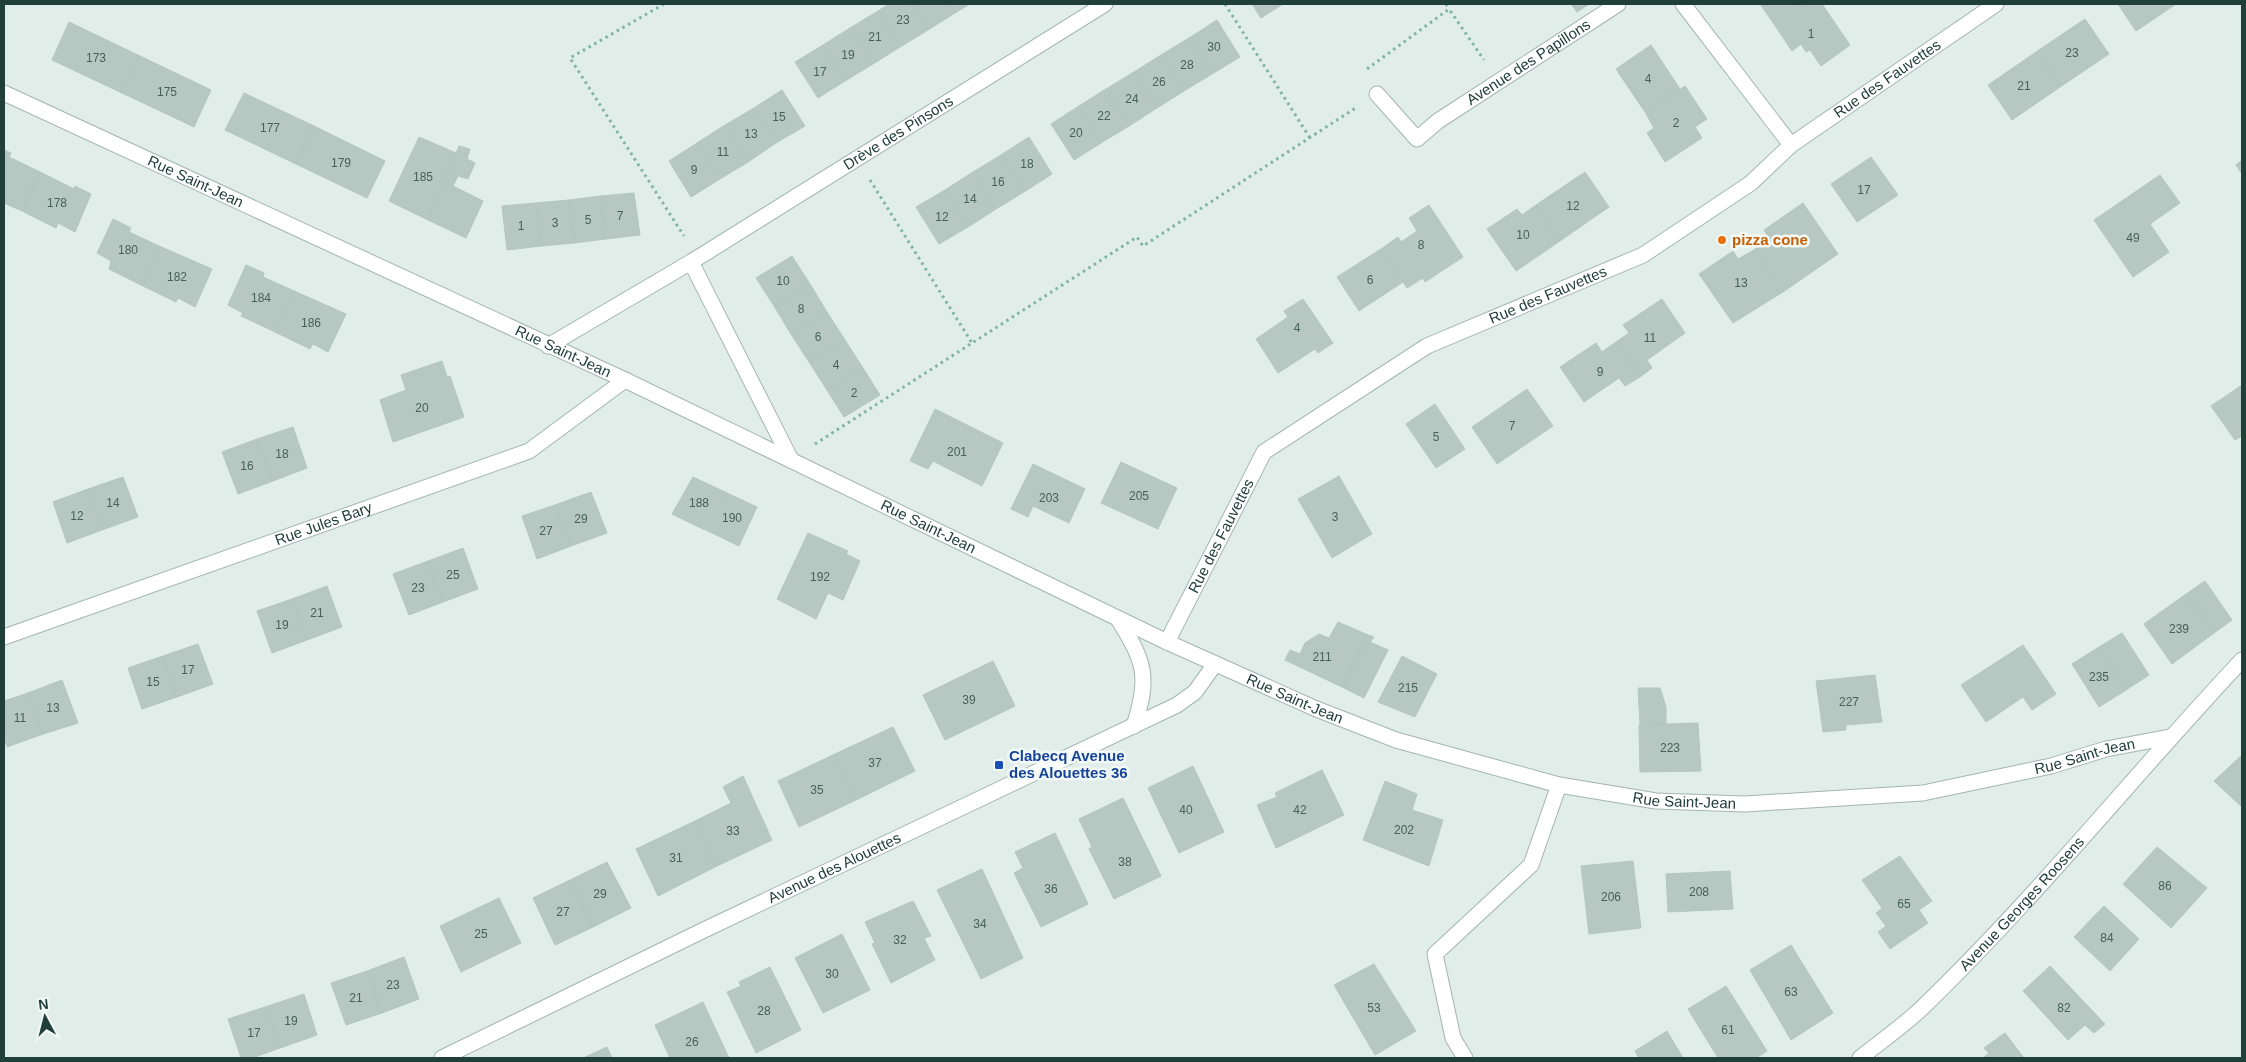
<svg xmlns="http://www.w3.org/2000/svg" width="2246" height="1062" font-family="Helvetica,sans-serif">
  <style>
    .building { fill: #b6c8c1; stroke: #b3c7bf }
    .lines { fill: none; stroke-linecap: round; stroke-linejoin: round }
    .lane-casing { stroke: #a3b5b0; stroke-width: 17 }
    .street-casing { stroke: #a3b5b0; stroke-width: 17 }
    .path { stroke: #80b3a4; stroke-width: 3; stroke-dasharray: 2.5 4; stroke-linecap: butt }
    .lane { stroke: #fff; stroke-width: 15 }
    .street { stroke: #fff; stroke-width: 15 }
    .food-dot { fill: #e8710a; stroke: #f2f9f6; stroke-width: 2 }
    .transit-dot { fill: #1a4fb4; stroke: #f2f9f6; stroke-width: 2 }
    .labels { text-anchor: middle; stroke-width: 5; stroke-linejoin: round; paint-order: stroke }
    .number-label { font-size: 12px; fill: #46615a }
    .street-label { font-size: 15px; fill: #203f38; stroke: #f2f9f6 }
    .food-label { font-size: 15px; font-weight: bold; fill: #c56008; stroke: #f2f9f6; text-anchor: start }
    .transit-label { font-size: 15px; font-weight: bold; fill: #164399; stroke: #f2f9f6; text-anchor: start }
  </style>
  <rect width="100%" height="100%" fill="#e1ede8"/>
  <path class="building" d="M889,4H911L928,30L900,47L878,11Z
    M911,4H950L955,13L928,30Z
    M950,4H970L955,13Z
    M1252,4H1283L1261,18Z
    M1571,4H1589L1577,12Z
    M1760,4H1804L1774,24Z
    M1804,4H1822L1850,45L1821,66L1810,50L1806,52L1801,44L1792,51L1774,24Z
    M2118,4H2176L2136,31Z
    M878,11L900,47L873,64L850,28Z
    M2085,19L2109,54L2060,87L2036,52Z
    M1217,20L1240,57L1212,74L1189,38Z
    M69,22L140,56L122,93L52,60Z
    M850,28L873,64L845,81L823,45Z
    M1189,38L1212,74L1184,91L1161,55Z
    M823,45L845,81L818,98L795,62Z
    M1651,45L1680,89L1645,112L1616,69Z
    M2036,52L2060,87L2012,120L1988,85Z
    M1161,55L1184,91L1157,108L1134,72Z
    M140,56L211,90L194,127L122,93Z
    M1134,72L1157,108L1129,126L1106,89Z
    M1685,86L1707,119L1695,127L1702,138L1665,162L1647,133L1654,128L1645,112Z
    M1106,89L1129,126L1101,143L1079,106Z
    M782,90L805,126L776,143L754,108Z
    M244,93L314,126L296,164L225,130Z
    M1079,106L1101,143L1074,160L1051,124Z
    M754,108L776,143L748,162L725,125Z
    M725,125L748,162L720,179L697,143Z
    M314,126L385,161L367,198L296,164Z
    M419,137L456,153L428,220L389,201Z
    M1029,137L1052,174L1024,192L1001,155Z
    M697,143L720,179L691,197L669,161Z
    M459,146L470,149L467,159L475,163L468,179L458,176L453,186L483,201L466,238L428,220Z
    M4,150L11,153L9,157L40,172L22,211L4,203Z
    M1001,155L1024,192L996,209L973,172Z
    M1871,157L1898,195L1857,222L1831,184Z
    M2242,160V174L2236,165Z
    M40,172L74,189L75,186L91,194L75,232L58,223L56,228L22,211Z
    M973,172L996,209L968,227L945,190Z
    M1585,172L1609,207L1560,241L1536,205Z
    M2160,175L2180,203L2150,224L2169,252L2133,277L2094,220Z
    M945,190L968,227L939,244L916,207Z
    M634,193L640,235L606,239L601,196Z
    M601,196L606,239L574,243L569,200Z
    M569,200L574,243L541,246L536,203Z
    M536,203L541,246L507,250L502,206Z
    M1803,203L1838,254L1783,292L1754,250L1769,238L1764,230Z
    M1429,205L1463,257L1425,282L1423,278L1407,288L1381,249L1398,237L1401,242L1417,231L1409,218Z
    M1536,205L1560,241L1516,271L1487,229L1517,209L1522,215Z
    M113,219L131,228L129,232L159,246L143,286L109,269L111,261L97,253Z
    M159,246L212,269L195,307L178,298L176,302L143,286Z
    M1381,249L1403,282L1359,311L1337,277Z
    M1754,250L1783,292L1733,323L1699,274L1733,251L1738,259Z
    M792,256L810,284L774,306L756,278Z
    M246,265L264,273L263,277L294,291L275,332L241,316L243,313L228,305Z
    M810,284L827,312L791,334L774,306Z
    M294,291L346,314L328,352L313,344L310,349L275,332Z
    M1303,299L1333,343L1318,353L1315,349L1278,373L1256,339L1288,317L1284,311Z
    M1662,299L1685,333L1647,360L1652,368L1640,377L1616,342L1629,333L1623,325Z
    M827,312L845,340L809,362L791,334Z
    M845,340L863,368L827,390L809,362Z
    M1616,342L1640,377L1625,386L1619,378L1584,402L1560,367L1596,343L1602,352Z
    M442,361L447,377L450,376L464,417L393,442L380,400L406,390L401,375Z
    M863,368L880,395L844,417L827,390Z
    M2242,385V436L2235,440L2211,406Z
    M1527,389L1553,426L1497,464L1472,427Z
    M1435,404L1465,449L1436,468L1406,424Z
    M935,409L1003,443L982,486L933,461L928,469L910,461Z
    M293,427L307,468L273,481L257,439Z
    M257,439L273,481L238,494L222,452Z
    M1121,462L1177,488L1158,529L1101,503Z
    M1033,464L1085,489L1069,523L1033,506L1028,517L1011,509Z
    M1339,476L1372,534L1332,558L1298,499Z
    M123,477L138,517L102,530L88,489Z
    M693,477L725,492L705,530L672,514Z
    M88,489L102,530L67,543L53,502Z
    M591,492L607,533L571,546L555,505Z
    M725,492L757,507L739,546L706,530Z
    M555,505L571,546L537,559L522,516Z
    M808,533L848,551L846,554L860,561L843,600L828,593L816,619L777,599Z
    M463,548L478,589L443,602L428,561Z
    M428,561L443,602L409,615L393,574Z
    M2205,581L2232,620L2214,633L2186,594Z
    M327,586L342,627L307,640L292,599Z
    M2186,594L2214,633L2172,664L2144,624Z
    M292,599L307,640L272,653L257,611Z
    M1338,622L1368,635L1342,687L1285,660L1290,650L1300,654L1305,643L1319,634L1329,638Z
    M2122,633L2149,675L2126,690L2099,647Z
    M1368,635L1374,637L1370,642L1388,650L1364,698L1342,687Z
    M198,644L213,684L177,697L163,656Z
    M2023,645L2056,694L2032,710L2023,697L1986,722L1961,685Z
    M2099,647L2126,690L2099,707L2072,664Z
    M163,656L177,697L142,709L128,668Z
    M1402,656L1437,674L1415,717L1378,702Z
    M993,661L1015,706L945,740L923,695Z
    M1875,675L1882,722L1846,725V730L1823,732L1816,681Z
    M62,680L78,723L43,734L28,693Z
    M1638,688H1660L1666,707V724H1640Z
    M28,693L43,734L7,747L4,736V701Z
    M1698,723L1701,771L1640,772L1639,725Z
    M893,727L915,771L856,800L835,754Z
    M835,754L856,800L799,827L778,781Z
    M2242,755V807L2214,781Z
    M1193,766L1224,832L1179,853L1148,788Z
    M1322,770L1344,815L1276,848L1257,805L1277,797L1275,793Z
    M743,776L772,840L715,867L695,821L731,803L723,787Z
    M1385,781L1417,794L1412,810L1443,820L1429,866L1363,840Z
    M1123,798L1161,876L1114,899L1089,849L1092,847L1079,819Z
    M695,821L715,867L658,896L636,849Z
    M1055,833L1088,904L1041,927L1014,873L1023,868L1015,852Z
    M2157,847L2207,888L2171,928L2123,884Z
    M1900,856L1932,901L1919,910L1928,923L1890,949L1878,932L1886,926L1876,913L1882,908L1862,880Z
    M1633,861L1641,928L1589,934L1581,866Z
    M607,862L631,908L593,927L570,880Z
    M982,869L1023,958L981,979L937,890Z
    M1730,871L1733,909L1668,912L1666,874Z
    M570,880L593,927L555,945L533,898Z
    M499,898L521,943L461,972L440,926Z
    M913,901L931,936L924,938L935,960L891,983L872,944L875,943L865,922Z
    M2104,906L2139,939L2110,971L2074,937Z
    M842,934L870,990L823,1013L795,958Z
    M1791,945L1833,1013L1791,1040L1750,970Z
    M404,957L419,999L382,1013L367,971Z
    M1374,964L1416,1031L1375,1055L1334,985Z
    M2050,966L2105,1024L2094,1033L2085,1025L2068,1040L2023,991Z
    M770,967L801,1030L756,1053L727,992L741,986L739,982Z
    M367,971L382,1013L346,1025L331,983Z
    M1726,986L1767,1051L1756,1058H1718L1688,1009Z
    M304,994L317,1035L280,1048L265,1007Z
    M703,1002L729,1058H670L655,1025Z
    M265,1007L280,1048L252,1058H241L228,1019Z
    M1667,1031L1683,1058H1639L1635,1051Z
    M2005,1033L2024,1058H1983L1989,1053L1984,1048Z
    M607,1047L612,1058H583Z"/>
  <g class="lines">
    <g class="lane-casing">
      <path id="lane" d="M1377,94L1417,139L1438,121
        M1465,1058L1453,1038L1435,954L1531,865L1559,785"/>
    </g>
    <g class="street-casing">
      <g id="street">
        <path d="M1683,4L1791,145"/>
        <path id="s1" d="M4,93L625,380L1167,642L1314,708L1396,740L1559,785L1656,801L1745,804L1923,793L2051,766L2106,749L2170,737"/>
        <path id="s2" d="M1438,121L1618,4"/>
        <path d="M691,262L791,460"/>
        <path id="s3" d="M548,346L691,262L1105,4"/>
        <path d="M1118,619C1145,662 1150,677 1134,726"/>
        <path id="s4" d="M4,637L529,451L625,380"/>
        <path id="s5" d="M1167,642L1264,452L1427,346L1643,255L1751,183L1791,145L1996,4"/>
        <path id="s6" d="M442,1058L704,930L1177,705L1195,692L1215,664"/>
        <path id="s7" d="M1860,1058C1880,1042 1903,1026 1922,1008C2036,898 2134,775 2242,660"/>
      </g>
    </g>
    <path class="path" d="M664,4L570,58L684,236
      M1225,4L1310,138
      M1446,4L1449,9
      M1367,69L1449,9L1484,60
      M870,180L972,343
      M815,444L1137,237L1143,246L1357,107"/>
    <use href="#lane" class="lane"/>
    <use href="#street" class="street"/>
  </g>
  <circle class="food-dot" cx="1722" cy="240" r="5"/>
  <rect class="transit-dot" x="994" y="760" width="10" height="10" rx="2.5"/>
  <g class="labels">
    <g class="number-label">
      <text x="903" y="24">23</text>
      <text x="1811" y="38">1</text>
      <text x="875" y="41">21</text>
      <text x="1214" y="51">30</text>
      <text x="2072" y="57">23</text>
      <text x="848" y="59">19</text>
      <text x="96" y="62">173</text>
      <text x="1187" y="69">28</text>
      <text x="820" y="76">17</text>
      <text x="1648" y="83">4</text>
      <text x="1159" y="86">26</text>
      <text x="2024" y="90">21</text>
      <text x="167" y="96">175</text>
      <text x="1132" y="103">24</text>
      <text x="1104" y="120">22</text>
      <text x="779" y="121">15</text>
      <text x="1676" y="127">2</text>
      <text x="270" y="132">177</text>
      <text x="1076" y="137">20</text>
      <text x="751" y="138">13</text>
      <text x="723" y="156">11</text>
      <text x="341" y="167">179</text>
      <text x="1027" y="168">18</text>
      <text x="694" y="174">9</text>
      <text x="423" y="181">185</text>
      <text x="998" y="186">16</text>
      <text x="1864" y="194">17</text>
      <text x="970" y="203">14</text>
      <text x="57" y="207">178</text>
      <text x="1573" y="210">12</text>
      <text x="620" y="220">7</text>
      <text x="942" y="221">12</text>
      <text x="588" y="224">5</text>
      <text x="555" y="227">3</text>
      <text x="521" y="230">1</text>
      <text x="1523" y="239">10</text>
      <text x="2133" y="242">49</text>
      <text x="1421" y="249">8</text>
      <text x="128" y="254">180</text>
      <text x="177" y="281">182</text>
      <text x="1370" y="284">6</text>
      <text x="783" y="285">10</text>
      <text x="1741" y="287">13</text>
      <text x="261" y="302">184</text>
      <text x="801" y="313">8</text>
      <text x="311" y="327">186</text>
      <text x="1297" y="332">4</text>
      <text x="818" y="341">6</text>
      <text x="1650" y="342">11</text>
      <text x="836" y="369">4</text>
      <text x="1600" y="376">9</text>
      <text x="854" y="397">2</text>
      <text x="422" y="412">20</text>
      <text x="1512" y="430">7</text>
      <text x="1436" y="441">5</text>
      <text x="957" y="456">201</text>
      <text x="282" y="458">18</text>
      <text x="247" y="470">16</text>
      <text x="1139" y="500">205</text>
      <text x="1049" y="502">203</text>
      <text x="113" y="507">14</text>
      <text x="699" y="507">188</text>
      <text x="77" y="520">12</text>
      <text x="1335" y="521">3</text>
      <text x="732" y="522">190</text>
      <text x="581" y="523">29</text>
      <text x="546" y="535">27</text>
      <text x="453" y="579">25</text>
      <text x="820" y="581">192</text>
      <text x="418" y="592">23</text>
      <text x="317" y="617">21</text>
      <text x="282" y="629">19</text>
      <text x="2179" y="633">239</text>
      <text x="1322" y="661">211</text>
      <text x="188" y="674">17</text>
      <text x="2099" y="681">235</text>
      <text x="153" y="686">15</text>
      <text x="1408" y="692">215</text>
      <text x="969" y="704">39</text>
      <text x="1849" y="706">227</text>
      <text x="53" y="712">13</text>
      <text x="20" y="722">11</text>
      <text x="1670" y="752">223</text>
      <text x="875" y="767">37</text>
      <text x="817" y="794">35</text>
      <text x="1186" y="814">40</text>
      <text x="1300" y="814">42</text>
      <text x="1404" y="834">202</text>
      <text x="733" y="835">33</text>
      <text x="676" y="862">31</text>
      <text x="1125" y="866">38</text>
      <text x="2165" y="890">86</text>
      <text x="1051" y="893">36</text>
      <text x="1699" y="896">208</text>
      <text x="600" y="898">29</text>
      <text x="1611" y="901">206</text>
      <text x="1904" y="908">65</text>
      <text x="563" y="916">27</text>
      <text x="980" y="928">34</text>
      <text x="481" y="938">25</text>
      <text x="2107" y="942">84</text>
      <text x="900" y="944">32</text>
      <text x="832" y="978">30</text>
      <text x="393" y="989">23</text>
      <text x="1791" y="996">63</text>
      <text x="356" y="1002">21</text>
      <text x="1374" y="1012">53</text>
      <text x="2064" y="1012">82</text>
      <text x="764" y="1015">28</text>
      <text x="291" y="1025">19</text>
      <text x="1728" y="1034">61</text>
      <text x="254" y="1037">17</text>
      <text x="692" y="1046">26</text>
    </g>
    <g class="street-label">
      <text dy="5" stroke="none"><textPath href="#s2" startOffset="108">Avenue des Papillons</textPath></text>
      <text dy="5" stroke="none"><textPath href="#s5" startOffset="944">Rue des Fauvettes</textPath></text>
      <text dy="5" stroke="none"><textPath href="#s3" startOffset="410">Drève des Pinsons</textPath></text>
      <text dy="5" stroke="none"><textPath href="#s1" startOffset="211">Rue Saint-Jean</textPath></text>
      <text dy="5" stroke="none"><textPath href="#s5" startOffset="539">Rue des Fauvettes</textPath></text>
      <text dy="5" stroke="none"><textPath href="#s1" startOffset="616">Rue Saint-Jean</textPath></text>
      <text dy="5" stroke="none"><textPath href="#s4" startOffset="339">Rue Jules Bary</textPath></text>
      <text dy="5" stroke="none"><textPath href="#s1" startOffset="1021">Rue Saint-Jean</textPath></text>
      <text dy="5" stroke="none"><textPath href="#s5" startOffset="119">Rue des Fauvettes</textPath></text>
      <text dy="5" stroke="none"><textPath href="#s1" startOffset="1426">Rue Saint-Jean</textPath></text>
      <text dy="5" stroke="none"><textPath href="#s1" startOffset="2236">Rue Saint-Jean</textPath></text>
      <text dy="5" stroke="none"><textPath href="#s1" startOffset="1831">Rue Saint-Jean</textPath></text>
      <text dy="5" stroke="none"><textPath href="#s6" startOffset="436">Avenue des Alouettes</textPath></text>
      <text dy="5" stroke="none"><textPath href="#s7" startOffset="224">Avenue Georges Roosens</textPath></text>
    </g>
    <g class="food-label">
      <text x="1732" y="245">pizza cone</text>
    </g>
    <g class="transit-label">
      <text x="1009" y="761">Clabecq Avenue<tspan x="1009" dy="17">des Alouettes 36</tspan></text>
    </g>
  </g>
  <rect width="2246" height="1062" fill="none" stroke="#203f38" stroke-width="10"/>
  <g transform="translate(45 1017) rotate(353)" stroke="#f2f9f6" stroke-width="4" paint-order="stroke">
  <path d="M0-4L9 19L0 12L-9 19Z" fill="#203f38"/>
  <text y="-8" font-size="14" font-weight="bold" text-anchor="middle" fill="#203f38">N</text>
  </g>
</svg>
